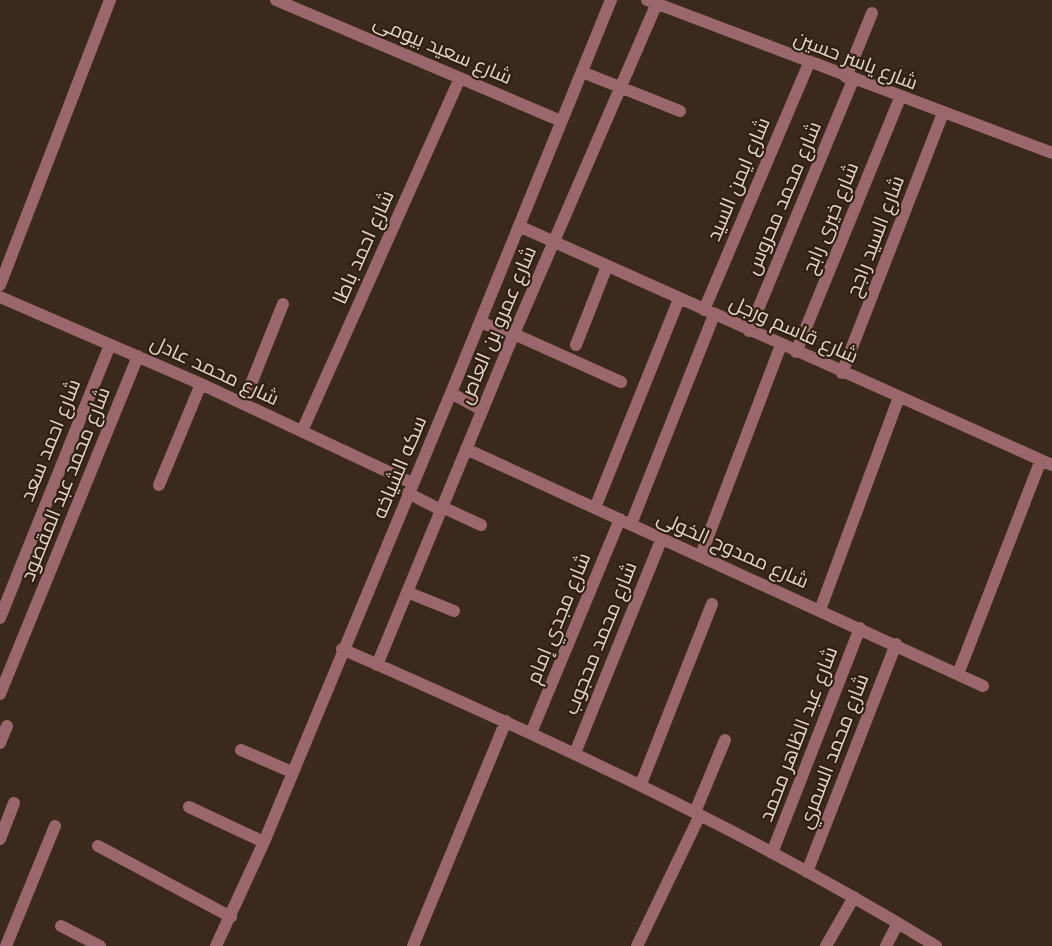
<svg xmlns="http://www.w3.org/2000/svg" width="1052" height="946" font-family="'Open Sans',Cairo,sans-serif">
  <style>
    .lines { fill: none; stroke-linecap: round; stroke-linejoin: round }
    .street { stroke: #9a686c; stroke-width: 12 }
    .labels { text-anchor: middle; stroke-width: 4.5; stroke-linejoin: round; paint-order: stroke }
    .street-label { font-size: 20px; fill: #e1d4cc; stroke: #321f13 }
  </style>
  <rect width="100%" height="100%" fill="#3c291d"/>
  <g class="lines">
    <path class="street" d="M276,0L561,121
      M647,0L1052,153
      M582,72L680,111
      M846,77L872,13
      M521,227L1052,465
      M0,285L110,0
      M0,297L201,384L412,483
      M704,310L809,63
      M481,322L513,336
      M749,331L853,80
      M514,334L621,382
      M576,345L607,266
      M796,352L900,98
      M842,373L943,113
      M451,393L482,410
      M243,404L283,304
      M302,431L460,78
      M466,449L983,686
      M159,485L201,384
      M408,493L441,510
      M442,507L481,525
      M595,508L679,299
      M631,524L714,315
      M701,555L781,345
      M407,592L454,611
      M820,610L899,397
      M0,618L110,345
      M342,649C545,738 747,830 936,946
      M377,665L513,336L657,3
      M958,674L1041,460
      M0,694L138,356
      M531,733L620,519
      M0,743L7,726
      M241,750L292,772
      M575,753L662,538
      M641,784L712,604
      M189,807L264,842
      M695,812L725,740
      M0,839L14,803
      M98,846L231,917
      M772,853L860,628
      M807,872L896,644
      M61,926L100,946
      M6,946L55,826
      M216,946L264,842L451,393L611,0
      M413,946L506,721
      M637,946L700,815
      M826,946L854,897
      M886,946L898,923"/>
  </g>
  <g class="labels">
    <g class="street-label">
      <text transform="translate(443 49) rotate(23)" y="7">شارع سعيد بيومى</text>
      <text transform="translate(856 60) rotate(21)" y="7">شارع ياسر حسين</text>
      <text transform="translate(738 179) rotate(-67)" y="7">شارع ايمن السيد</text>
      <text transform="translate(783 198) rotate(-67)" y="7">شارع محمد محروس</text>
      <text transform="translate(830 218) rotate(-68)" y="7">شارع خيرى رابح</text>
      <text transform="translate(875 236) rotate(-69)" y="7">شارع السيد راجح</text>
      <text transform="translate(363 247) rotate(-66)" y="7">شارع احمد باطا</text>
      <text transform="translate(497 325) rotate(-67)" y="7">شارع عمرو بن العاص</text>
      <text transform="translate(794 329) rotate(24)" y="7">شارع قاسم ورجل</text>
      <text transform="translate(215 370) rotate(25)" y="7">شارع محمد عادل</text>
      <text transform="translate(50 440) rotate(-68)" y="7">شارع احمد سعد</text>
      <text transform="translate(399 467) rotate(-67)" y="7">سكه الشياخه</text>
      <text transform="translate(65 484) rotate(-68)" y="7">شارع محمد عبد المقصود</text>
      <text transform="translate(733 549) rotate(24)" y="7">شارع ممدوح الخولى</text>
      <text transform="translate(558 618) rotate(-68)" y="7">شارع مجدي إمام</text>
      <text transform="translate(600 638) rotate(-68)" y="7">شارع محمد محجوب</text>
      <text transform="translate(798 734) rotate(-69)" y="7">شارع عبد الظاهر محمد</text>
      <text transform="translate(833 751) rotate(-69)" y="7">شارع محمد السمري</text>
    </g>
  </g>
</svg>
